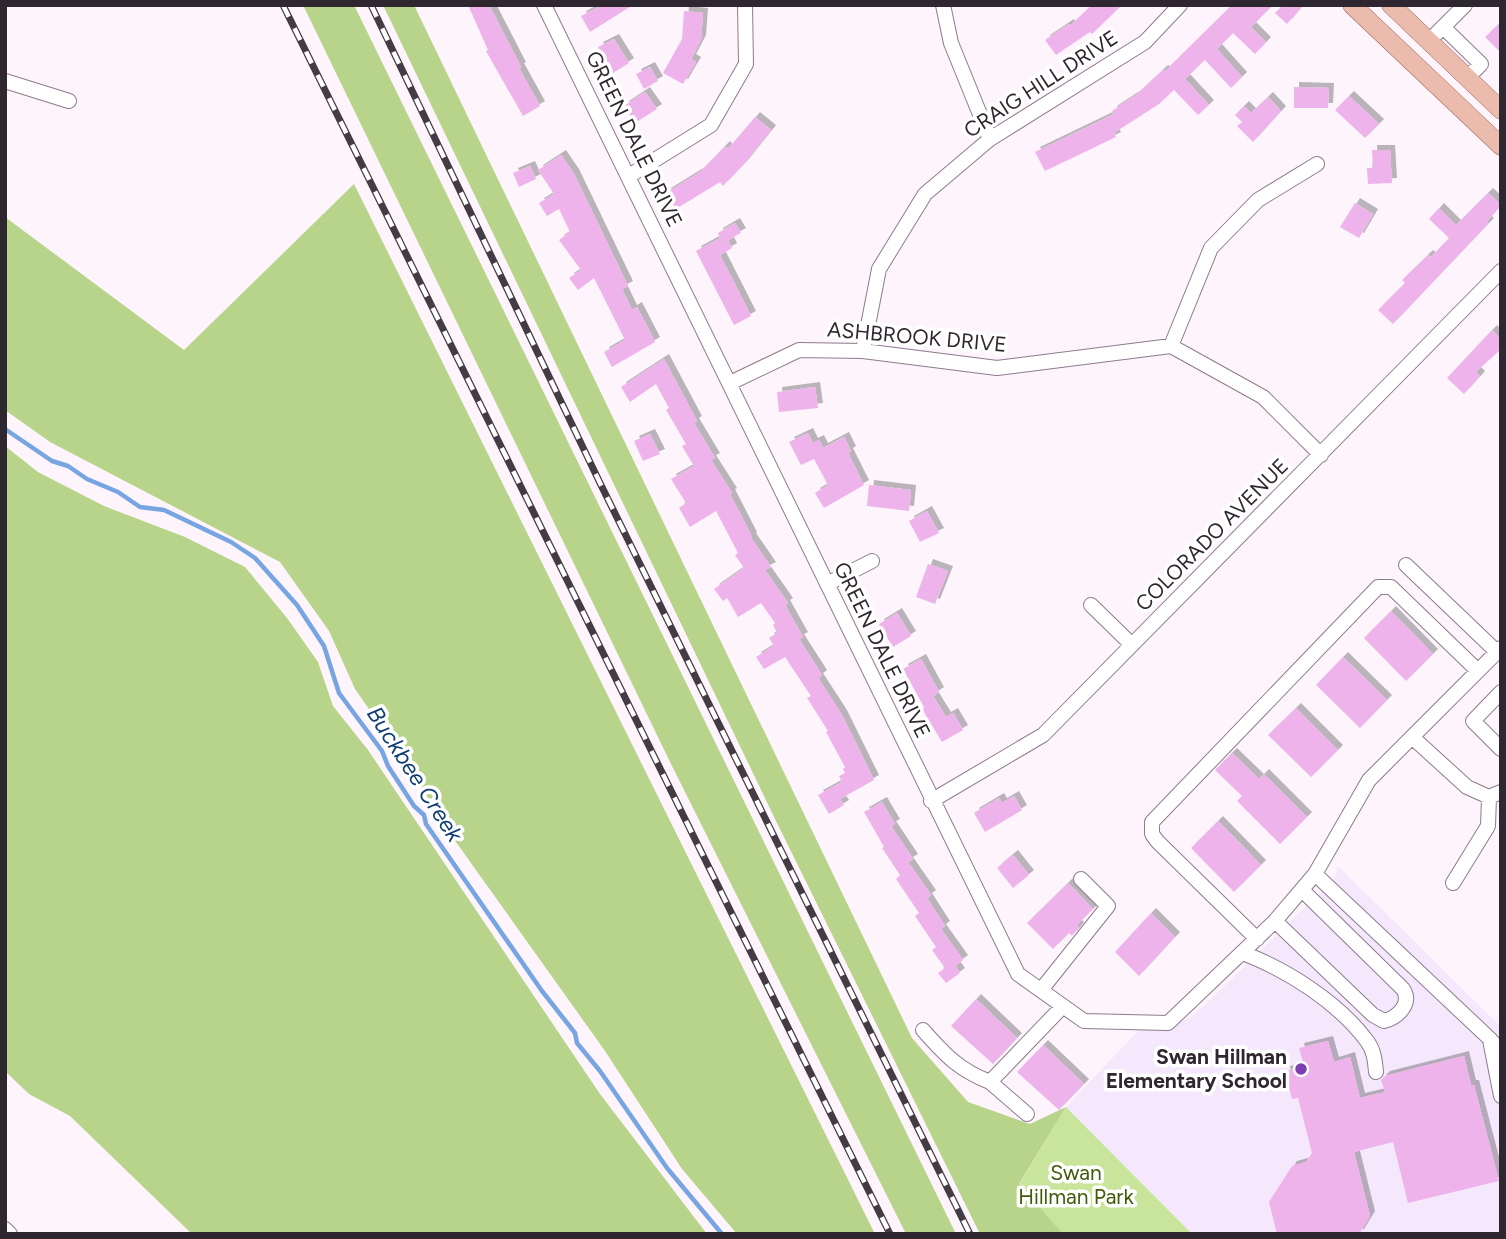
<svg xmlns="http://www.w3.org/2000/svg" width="1506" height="1239" font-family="Figtree,sans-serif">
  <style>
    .education { fill: #f5e8fc }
    .green { fill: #c9e59b }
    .forest { fill: #b8d48b }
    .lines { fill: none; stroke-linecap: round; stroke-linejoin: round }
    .stream { stroke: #77a5e1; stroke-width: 4.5 }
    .building { fill: #efb3eb; filter: url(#shadow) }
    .minor-casing { stroke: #8e7b8d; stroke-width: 16 }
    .major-casing { stroke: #a06a5e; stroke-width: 19 }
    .minor { stroke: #fff; stroke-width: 14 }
    .major { stroke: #ebbbad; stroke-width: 18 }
    .rail-casing { stroke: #443c44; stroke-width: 7 }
    .rail { stroke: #fff; stroke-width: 4.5; stroke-dasharray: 13; stroke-linecap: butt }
    .poi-dot { fill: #7e3db2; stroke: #fff; stroke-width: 2.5 }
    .labels { text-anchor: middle; stroke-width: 7; stroke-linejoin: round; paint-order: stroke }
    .street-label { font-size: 21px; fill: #2f272f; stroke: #fff }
    .poi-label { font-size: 21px; font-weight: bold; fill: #2f272f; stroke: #fff; text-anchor: end }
    .park-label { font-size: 21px; fill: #435a09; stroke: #fff }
    .water-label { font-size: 23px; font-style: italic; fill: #103e74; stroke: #fff }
  </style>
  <defs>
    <filter id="shadow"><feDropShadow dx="5" dy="-5" stdDeviation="0" flood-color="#0004"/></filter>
  </defs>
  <rect width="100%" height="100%" fill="#fdf4fc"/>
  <path class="education" d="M1338,866L1501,1027V1234H1192L1066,1107L1139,1030L1189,1019L1207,1003L1334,879Z"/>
  <path class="green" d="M1066,1107L1192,1234H989Z"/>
  <path class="forest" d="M303,5H354L956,1234H906L672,766Z
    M383,5H414L912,1038L968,1102L1030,1124L1066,1107L1019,1184L1063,1234H980L776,821Z
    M354,184L875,1234H737L682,1169L605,1051L451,835L401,755L355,689L329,631L280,562L50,442L5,410V217L184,350Z
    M5,446L38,472L104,506L185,537L245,567L287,618L318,662L333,706L368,750L600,1094L707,1234H192L70,1116L29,1094L5,1071Z"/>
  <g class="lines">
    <path class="stream" d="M5,429L52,461L68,466L87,479L118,492L140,507L164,510L231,542L255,558L297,605L324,646L339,693L382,751L388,766L414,806L424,815L426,824L542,991L575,1033L577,1043L600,1071L667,1168L722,1234"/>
  </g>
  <path class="building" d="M468,5H489L521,67L519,68L540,106L523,116L486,51L488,50Z
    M602,5H633L590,32L581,16Z
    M1092,5H1122L1092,34L1090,32L1056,55L1045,40L1069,24L1070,26Z
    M1232,5H1273L1251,27L1266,42L1255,54L1233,33L1217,49L1242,77L1231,88L1205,60L1185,79L1209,105L1198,115L1174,90L1159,104L1114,133L1116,137L1045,171L1035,152L1114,114L1112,111L1136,95L1163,70L1165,71Z
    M1283,5H1303L1287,24L1275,13Z
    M684,11L703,13L701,40L691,59L696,62L683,84L663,73L682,39Z
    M1501,22V53L1485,37Z
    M614,39L629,63L610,75L596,51L599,49L598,47Z
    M650,67L658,81L644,89L636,74Z
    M1294,87L1329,88L1328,108H1294Z
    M645,92L657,109L635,123L624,106Z
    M1349,96L1379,124L1365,138L1335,110Z
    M1268,97L1281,111L1253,142L1237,126L1242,122L1235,115L1244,106L1251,113Z
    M755,117L771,130L744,164L723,186L720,182L676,209L666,193L700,172L725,146L728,149Z
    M1372,150H1390L1392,183L1368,184L1367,168H1373Z
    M561,155L574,174L628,286L622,289L632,310L637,307L655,342L612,367L604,352L625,340L594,278L578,290L569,278L581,270L559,240L570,232L559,209L547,216L539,203L554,194L538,170Z
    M530,166L536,179L519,187L513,173Z
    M1488,193L1501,205L1487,221L1489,223L1393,324L1378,310L1405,283L1402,280L1428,255L1431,257L1449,238L1429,219L1439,208L1456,225Z
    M1355,203L1373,214L1359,238L1340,227Z
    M735,223L741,233L728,240L732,248L720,255L751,316L734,325L696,251L720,238L718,233Z
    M1492,330L1501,339V349L1476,372L1480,376L1464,394L1447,378Z
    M664,359L697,421L694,423L715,458L711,460L732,493L730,494L752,537L751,538L771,567L765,570L788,603L785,605L803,637L799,639L822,675L818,678L842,715L874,780L840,799L844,805L829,814L818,795L842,782L839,776L845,773L843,769L845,767L826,732L828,731L807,698L811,696L785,657L764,669L756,657L774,646L769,638L777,633L773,625L775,623L761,603L738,617L727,598L723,601L714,589L744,568L735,555L738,553L716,511L690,527L679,508L686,503L671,479L694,466L682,446L686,444L666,410L669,408L656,384L630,402L621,387Z
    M815,387L818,408L779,412L777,392Z
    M808,433L813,443L819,440L823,448L844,437L851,451L848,453L864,485L824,508L815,493L828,485L814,459L801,465L789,442Z
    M650,434L660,454L643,461L634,441Z
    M869,485L911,490L909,511L867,506Z
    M927,511L939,533L920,542L909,521Z
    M928,564L948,571L935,604L916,597Z
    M1391,611L1433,654L1406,681L1364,638Z
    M897,613L911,636L893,647L879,624Z
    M1343,657L1387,700L1360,728L1316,685Z
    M921,659L939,692L933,696L946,717L953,713L963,730L942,742L922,709L924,707L903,669Z
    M1296,708L1338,750L1311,777L1268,735Z
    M1232,753L1259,779L1264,774L1307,817L1280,844L1237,801L1242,796L1215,770Z
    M1014,796L1022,810L985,832L974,813L999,798L1002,803Z
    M882,802L895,824L891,826L913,859L908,862L931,895L927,898L945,926L941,929L963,960L955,966L960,973L946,983L938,973L945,968L932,950L936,947L915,916L919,913L896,879L900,875L882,848L884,847L864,812Z
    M1218,821L1261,865L1234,892L1191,848Z
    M1013,855L1029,875L1013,888L997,868Z
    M1068,883L1093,909L1077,925L1079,927L1072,936L1069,933L1053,949L1027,923Z
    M1151,913L1175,937L1139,976L1115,952Z
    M976,999L1017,1038L993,1064L951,1026Z
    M1328,1041L1334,1062L1350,1057L1360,1098L1385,1092L1381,1080L1385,1076L1464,1056L1471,1085H1474L1499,1181L1408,1203L1393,1142L1354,1152L1370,1216L1359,1234H1277L1269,1202L1292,1166L1306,1162L1312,1153L1298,1098L1292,1099L1285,1071L1304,1066L1299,1048Z
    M1043,1045L1084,1084L1059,1110L1017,1072Z"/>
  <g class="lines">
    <g class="minor-casing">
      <path id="minor" d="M544,5L1018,974L1084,1021L1168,1023L1275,921L1315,874L1369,780L1501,648
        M943,5L951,43L990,139
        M1443,27L1481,64L1467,78
        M1436,34L1465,5
        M5,81L69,101
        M629,176L711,125L746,64L745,5
        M1171,346L1211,248L1258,200L1317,164
        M863,351L879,269L925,194L990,139L1145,42L1180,5
        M730,383L799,350L863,351L997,368L1171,346L1263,397L1321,455
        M1406,565L1497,652
        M827,584L872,561
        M1091,605L1132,645
        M1501,692L1473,721L1501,749
        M1412,737L1467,787L1489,797L1501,792
        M931,801L1043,735L1501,271
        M1315,874L1490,1039L1501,1052
        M1453,883L1488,826L1489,797
        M1275,921L1373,1015L1384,1021C1399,1017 1412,1003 1403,989L1302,890
        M1257,939L1157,841L1152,834V822L1378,587H1391L1478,671
        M1243,953C1287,970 1338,1002 1367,1041C1374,1050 1375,1061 1376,1072
        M1041,990L1108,906L1081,879
        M923,1030C945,1055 959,1070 990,1082L1063,1006
        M1490,1040L1501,1096
        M990,1082L1027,1114
        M5,1229L10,1234"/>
    </g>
    <g class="major-casing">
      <path id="major" d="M1352,5L1501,146
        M1391,5L1501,110"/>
    </g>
    <use href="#minor" class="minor"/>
    <use href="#major" class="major"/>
    <g class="rail-casing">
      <path id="rail" d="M283,5L890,1234
        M371,5L600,483L970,1234"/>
    </g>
    <use href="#rail" class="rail"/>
  </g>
  <circle class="poi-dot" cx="1301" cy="1069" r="7"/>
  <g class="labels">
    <g class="street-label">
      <text transform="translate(1041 84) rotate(-33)" y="7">CRAIG HILL DRIVE</text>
      <text transform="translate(634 139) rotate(64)" y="7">GREEN DALE DRIVE</text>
      <text transform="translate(917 337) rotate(5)" y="7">ASHBROOK DRIVE</text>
      <text transform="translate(1212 535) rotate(-45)" y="7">COLORADO AVENUE</text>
      <text transform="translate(882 650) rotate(64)" y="7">GREEN DALE DRIVE</text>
    </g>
    <g class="poi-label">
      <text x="1287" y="1064">Swan Hillman<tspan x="1287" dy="24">Elementary School</tspan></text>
    </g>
    <g class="park-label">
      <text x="1076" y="1180">Swan<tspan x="1076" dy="24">Hillman Park</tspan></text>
    </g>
    <g class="water-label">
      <text transform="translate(415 774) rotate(57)" y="8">Buckbee Creek</text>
    </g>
  </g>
  <rect width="1506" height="1239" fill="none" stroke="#2f272f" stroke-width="14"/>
</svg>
